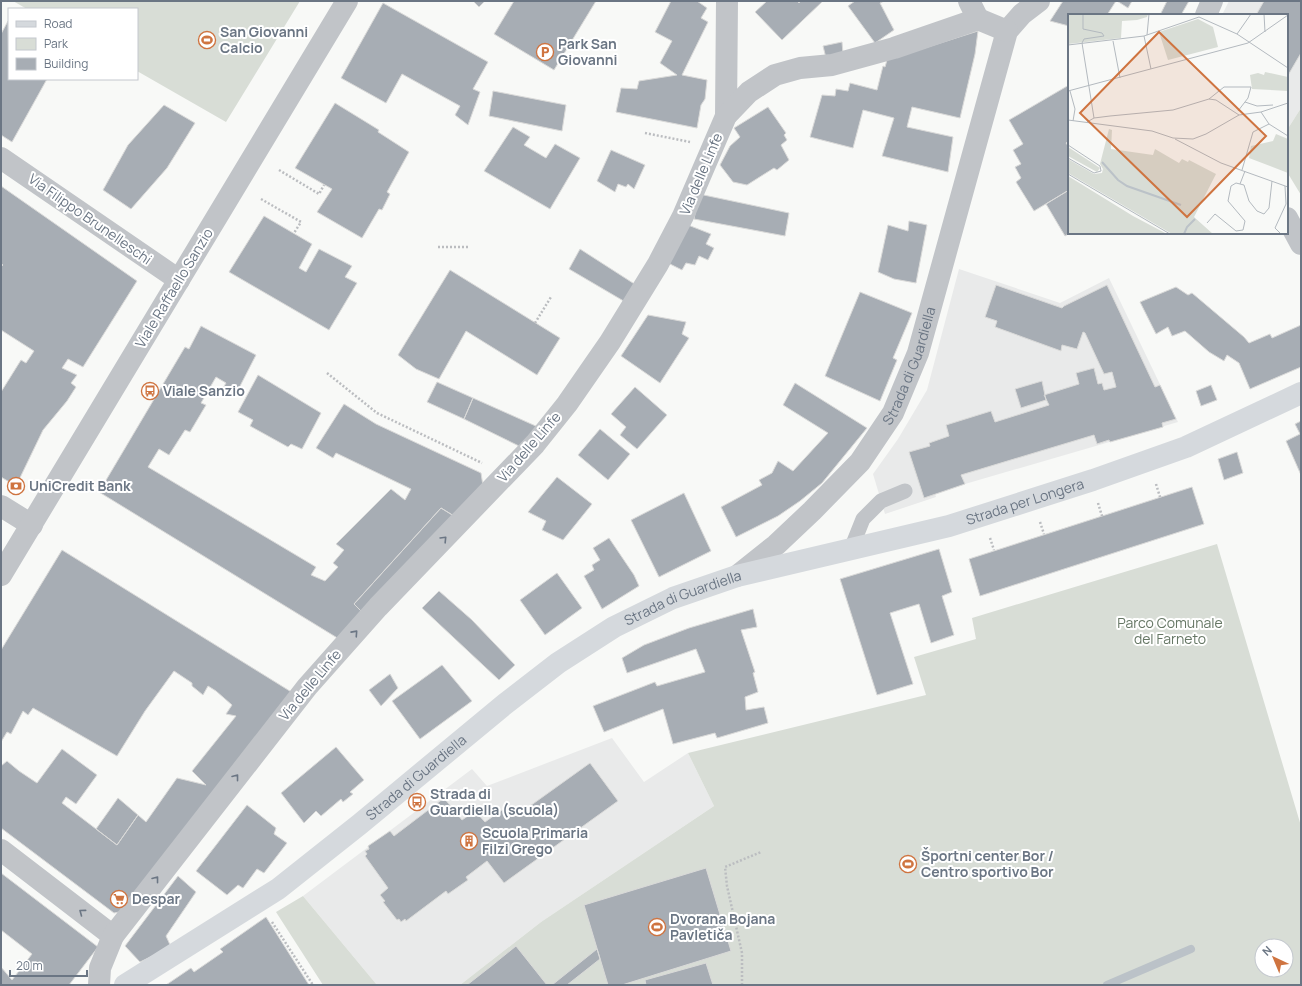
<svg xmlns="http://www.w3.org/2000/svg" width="1302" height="986" font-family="Manrope,sans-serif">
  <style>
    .built { fill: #e9eaea }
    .green { fill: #d8ddd6; fill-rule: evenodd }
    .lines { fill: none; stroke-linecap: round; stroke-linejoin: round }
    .stream { stroke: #bbc2c8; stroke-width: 8 }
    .building { fill: #a7adb4; stroke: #dadad9 }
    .path { stroke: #bbbdc0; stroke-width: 2.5; stroke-dasharray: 2 2; stroke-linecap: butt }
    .lane { stroke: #c1c4c8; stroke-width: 15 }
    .street { stroke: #c1c4c8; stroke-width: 22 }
    .secondary { stroke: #d5d9dd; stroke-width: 22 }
    .oneway { stroke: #6b7684 }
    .labels { text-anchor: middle; stroke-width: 4; stroke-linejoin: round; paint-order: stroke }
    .poi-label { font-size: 14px; font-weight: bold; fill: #6b7684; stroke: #fff; text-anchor: start }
    .street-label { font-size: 14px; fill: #6b7684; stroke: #fff }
    .park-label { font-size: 14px; fill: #667765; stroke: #fff }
    .inset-river { fill: none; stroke: #bbc2c8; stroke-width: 2 }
    .inset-road { fill: none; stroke: #b3b9bf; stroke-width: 1 }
    .view { fill: #cf7440; fill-opacity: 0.15; stroke: #cf7440; stroke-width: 2 }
    .inset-edge { fill: none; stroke: #6b7684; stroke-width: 2 }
  </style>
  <rect width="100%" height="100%" fill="#f8f9f7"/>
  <path class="built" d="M1229,1H1301V108L1287,130V15H1222Z
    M959,269L1060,303L1109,278L1178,422L965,484L935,494L936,497L885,514L873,474L898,439L927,390Z
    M612,738L644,782L688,753L714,806L541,922L460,985H377L303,896L472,769L487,786Z"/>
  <path class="green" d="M13,1H300L226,122L137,71V9H27Z
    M1301,108V195L1287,172V130Z
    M1217,544L1301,826V985H460L541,922L714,806L688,753L926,695L914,657L976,639L972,618ZM1262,946H1286V970H1262Z
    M303,896L377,985H323L276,912Z"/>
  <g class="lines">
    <path class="stream" d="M1107,985L1191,949"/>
  </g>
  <path class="building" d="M473,1H485L479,7Z
    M514,1H596L554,70L494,34Z
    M671,1H697L707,8L701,18L708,22L682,75L707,80L705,99L701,105L697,128L616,112L621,88L637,89L639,81L677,75L660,63L672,41L655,32Z
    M767,1H797L799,3L801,1H823L782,40L755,12Z
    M855,1H884L880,3L894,30L875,43L848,6Z
    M1063,1H1116L1107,15H1069V26L1050,21Z
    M1117,1H1132L1128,8Z
    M1167,1H1189L1181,15H1160Z
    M1264,1H1301V53L1287,77V15H1256Z
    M383,3L488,62L473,89L480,92L468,125L455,115L460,106L402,74L386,103L341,78Z
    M8,21L9,79H47L12,142L1,135V34Z
    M978,31L975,54L960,118L912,107L907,127L953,137L948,172L882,156L894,118L863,110L853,148L810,137L822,95L835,96L836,89L848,91L850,83L877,90L883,66L885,67L887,60Z
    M842,42L843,54L826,58L823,46Z
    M1069,85V141L1066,143L1069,147V190L1034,211L1016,182L1021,178L1015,167L1021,164L1013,150L1023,144L1009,120Z
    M493,91L566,105L562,131L489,116Z
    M335,103L379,130L378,132L409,152L387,192L390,194L382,210L379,209L362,238L317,212L332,189L295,168Z
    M164,105L195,123L167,168L131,209L103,190L128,145Z
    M768,107L786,133L784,135L787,140L781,145L789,160L777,170L774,168L747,185L733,182L720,165L730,146L740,137L734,128Z
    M513,127L530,137L524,145L546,158L555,144L580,158L550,209L484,171Z
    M611,150L645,165L634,189L628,184L626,187L618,184L615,192L597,181Z
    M1,186L137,281L83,367L68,359L62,368L77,375L71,383L76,387L67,401L43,430L16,486L1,477V392L21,360L26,363L34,351L1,330V267L3,265L1,263Z
    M1069,190L1070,233L1065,236L1046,204Z
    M699,194L789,213L785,236L694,219Z
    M264,216L312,244L299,268L306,272L319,249L352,266L345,277L357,283L329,330L229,272Z
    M909,221L927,225L916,283L894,279L878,272L888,225L908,231Z
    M688,225L711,234L706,244L714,248L708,260L699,256L695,265L686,263L682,270L668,263Z
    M580,249L636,285L627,303L569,269Z
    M450,270L560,338L537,375L466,331L439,379L416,369L398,355Z
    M996,285L1062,308L1064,306L1107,285L1155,387L1160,385L1176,419L1162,423L1163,427L1110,442L1109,440L1097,444L1094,435L961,475L965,484L924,498L909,452L930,446L929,443L949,436L946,425L991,411L995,422L1049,405L1044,395L1079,384L1076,373L1094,368L1098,384L1102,383L1104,390L1116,387L1112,372L1104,374L1085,333L1083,332L1077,349L1062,345L1061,351L995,327L997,321L985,317Z
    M1176,287L1188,295L1192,293L1244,337L1249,343L1270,334L1272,338L1301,325V367L1250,389L1239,363L1227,355L1224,361L1209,352L1185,331L1172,336L1168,327L1156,334L1140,302Z
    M860,292L912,313L893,358L897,360L880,401L825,376Z
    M648,315L686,322L682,334L689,338L660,383L621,356Z
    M201,326L256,355L238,390L235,388L233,394L223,388L226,383L216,377L201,403L206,405L190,432L185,430L169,455L159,449L148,467L316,567L311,575L325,581L338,567L333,563L344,550L336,544L391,489L405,500L411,489L336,453L333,458L316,448L344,404L376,424L481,473L483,486L454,516L441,508L354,604L364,614L339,639L99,492L185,347L189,349Z
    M258,375L321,413L302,449L291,444L288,447L250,426L253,420L238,412Z
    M1042,381L1046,400L1021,408L1015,389Z
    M437,382L473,398L464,419L427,402Z
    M795,383L867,428L822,483L800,501L778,516L736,537L721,507L762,485L759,480L772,473L778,461L793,471L828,433L783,405Z
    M1211,385L1217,400L1201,406L1196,391Z
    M635,387L667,415L637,449L620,435L626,427L611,414Z
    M473,398L538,427L523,448L464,419Z
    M1301,421V475L1286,441L1300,434L1295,424Z
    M600,429L630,454L608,480L578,455Z
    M1237,452L1243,473L1224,480L1218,459Z
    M557,477L592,504L563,540L542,530L546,521L528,512Z
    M1192,487L1204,524L980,596L969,559Z
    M684,493L711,551L659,577L631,520Z
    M441,508L454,516L364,614L354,604Z
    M609,538L634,575L639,586L602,609L584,576L594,570L592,565L600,560L593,548Z
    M939,549L952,592L942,596L954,635L931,643L919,604L890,613L913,684L877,695L840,579Z
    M62,550L293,693L124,911L114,913L1,828V766L7,761L19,771L37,783L62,749L97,775L76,804L66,797L62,803L117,845L138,815L146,822L177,778L206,785L192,771L236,716L226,714L232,705L216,691L208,686L203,695L192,686V683L174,671L145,711L117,756L33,708L28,715L23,711L11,734L7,732L1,742V650Z
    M557,573L582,608L545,635L520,600Z
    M439,591L472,620L515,665L499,680L422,608Z
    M753,609L757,627L741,630L755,672L753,673L758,692L745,697L746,710L764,707L768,723L717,738L715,733L673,744L663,709L604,732L593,706L655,682L657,686L705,672L696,649L627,673L622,658L644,645L689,628Z
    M442,665L472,701L420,739L392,701Z
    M390,674L398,688L381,706L369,690Z
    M336,747L364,780L350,792L353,794L343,802L341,799L321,816L316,811L304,823L281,793Z
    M590,763L618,801L504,883L487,861L466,877L468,880L448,894L446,891L406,921L405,919L401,922L399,919L397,920L383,902L385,901L380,895L388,888L365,856L367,854L365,851L369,849L368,846L390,831L394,836L444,798L462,820L475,811L485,822L509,805L516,816Z
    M118,798L138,815L117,845L96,829Z
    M247,805L276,828L274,834L287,843L264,873L257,869L243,888L238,885L227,895L196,871Z
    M706,868L731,951L622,985H608L584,905Z
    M1,873L98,947L69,985H1V967L12,980L32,954L1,930Z
    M178,876L196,892L166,936L171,947L140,962L125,946Z
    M266,917L309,985H166L191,968L194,972L223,952L220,949Z
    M516,946L547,985H467L490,967Z
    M597,949L600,959L567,985H552Z
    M706,963L713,985H646L645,980Z"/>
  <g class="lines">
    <path class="path" d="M645,133L690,142
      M279,170L319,194L324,185
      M261,199L301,222L294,233
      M438,247H469
      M535,323L551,297
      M327,373L377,413L482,463
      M1156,484L1160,497
      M1098,503L1102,516
      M1040,522L1044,534
      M990,538L994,550
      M272,922L313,985
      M742,985V953L727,886L725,867L761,852"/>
    <path class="lane" d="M851,549L863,519L881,501L905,491"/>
    <g class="street">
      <path d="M969,1L978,19"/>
      <path d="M1206,15L1212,1"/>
      <path d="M726,116L727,1"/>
      <path d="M1,158L179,280"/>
      <path d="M1287,218L1301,244"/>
      <path d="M1,506L32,525"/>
      <path d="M1,575L347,1"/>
      <path id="s1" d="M737,576L776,545L812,511L860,462L893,413L918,353L1007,31L1022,14L1039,1"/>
      <path d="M1,850L113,936"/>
      <path d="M99,985L100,968L113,936L307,687L378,607L535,444L567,404L610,342L658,264L683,216L726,116L749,92L775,75L800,68L832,65L894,48L978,19L1007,31"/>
    </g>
    <path class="secondary" id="s2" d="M125,985L278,889L360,824L505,704L558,663L614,627L673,598L737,576L949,526L1093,480L1186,447L1301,393"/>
  </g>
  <defs><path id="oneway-chevron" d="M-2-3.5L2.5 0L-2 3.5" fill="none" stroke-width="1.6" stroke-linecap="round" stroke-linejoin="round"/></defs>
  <g class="oneway">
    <use href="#oneway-chevron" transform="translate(444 539) rotate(-46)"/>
    <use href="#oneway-chevron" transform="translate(355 633) rotate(-48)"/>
    <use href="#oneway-chevron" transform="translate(236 777) rotate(-52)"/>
    <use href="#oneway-chevron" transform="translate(156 879) rotate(-52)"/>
    <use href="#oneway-chevron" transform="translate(82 912) rotate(-143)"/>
  </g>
  <defs>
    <g id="stadium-ring" transform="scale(0.9)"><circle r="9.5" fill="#fff" stroke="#cf7440" stroke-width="1.5"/><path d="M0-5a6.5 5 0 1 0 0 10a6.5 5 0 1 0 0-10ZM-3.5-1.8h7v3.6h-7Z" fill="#cf7440"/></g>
    <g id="parking-ring" transform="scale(0.9)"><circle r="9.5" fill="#fff" stroke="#cf7440" stroke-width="1.5"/><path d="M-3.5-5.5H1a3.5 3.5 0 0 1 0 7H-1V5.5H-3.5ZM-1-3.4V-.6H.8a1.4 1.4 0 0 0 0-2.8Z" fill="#cf7440"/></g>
    <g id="bus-ring" transform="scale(0.9)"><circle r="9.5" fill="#fff" stroke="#cf7440" stroke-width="1.5"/><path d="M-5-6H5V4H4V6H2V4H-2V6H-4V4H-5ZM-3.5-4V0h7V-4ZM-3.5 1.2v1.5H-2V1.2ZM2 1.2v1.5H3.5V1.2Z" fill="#cf7440"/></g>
    <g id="bank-ring" transform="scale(0.9)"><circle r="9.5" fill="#fff" stroke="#cf7440" stroke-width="1.5"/><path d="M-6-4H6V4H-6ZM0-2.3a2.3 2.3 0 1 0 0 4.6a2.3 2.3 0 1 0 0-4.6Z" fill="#cf7440"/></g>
    <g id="building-ring" transform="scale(0.9)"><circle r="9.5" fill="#fff" stroke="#cf7440" stroke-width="1.5"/><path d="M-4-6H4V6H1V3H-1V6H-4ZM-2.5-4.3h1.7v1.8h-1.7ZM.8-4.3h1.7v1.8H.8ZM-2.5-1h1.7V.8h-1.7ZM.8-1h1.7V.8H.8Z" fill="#cf7440"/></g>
    <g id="supermarket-ring" transform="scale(0.9)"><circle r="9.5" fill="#fff" stroke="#cf7440" stroke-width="1.5"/><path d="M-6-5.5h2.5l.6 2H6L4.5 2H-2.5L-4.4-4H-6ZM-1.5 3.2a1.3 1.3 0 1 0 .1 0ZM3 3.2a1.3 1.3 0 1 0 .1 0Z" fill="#cf7440"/></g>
  </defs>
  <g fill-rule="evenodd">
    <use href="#stadium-ring" x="207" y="40"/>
    <use href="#parking-ring" x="545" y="52"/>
    <use href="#bus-ring" x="150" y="391"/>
    <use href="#bank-ring" x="16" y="486"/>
    <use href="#bus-ring" x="417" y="802"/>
    <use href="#building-ring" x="469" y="841"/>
    <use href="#stadium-ring" x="908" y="864"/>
    <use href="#supermarket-ring" x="119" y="899"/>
    <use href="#stadium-ring" x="657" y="927"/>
  </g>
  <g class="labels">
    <g class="poi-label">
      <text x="220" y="37">San Giovanni<tspan x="220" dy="16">Calcio</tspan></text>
      <text x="558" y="49">Park San<tspan x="558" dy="16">Giovanni</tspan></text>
      <text x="163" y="396">Viale Sanzio</text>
      <text x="29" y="491">UniCredit Bank</text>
      <text x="430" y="799">Strada di<tspan x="430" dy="16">Guardiella (scuola)</tspan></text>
      <text x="482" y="838">Scuola Primaria<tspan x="482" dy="16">Filzi Grego</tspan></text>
      <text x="921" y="861">Športni center Bor /<tspan x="921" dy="16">Centro sportivo Bor</tspan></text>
      <text x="132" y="904">Despar</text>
      <text x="670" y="924">Dvorana Bojana<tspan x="670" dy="16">Pavletiča</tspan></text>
    </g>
    <g class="street-label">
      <text transform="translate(701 174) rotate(-67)" y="5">Via delle Linfe</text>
      <text transform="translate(90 219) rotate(35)" y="5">Via Filippo Brunelleschi</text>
      <text transform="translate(174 288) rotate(-59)" y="5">Viale Raffaello Sanzio</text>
      <text dy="5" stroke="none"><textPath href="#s1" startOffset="277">Strada di Guardiella</textPath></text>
      <text transform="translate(529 447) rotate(-49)" y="5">Via delle Linfe</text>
      <text dy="5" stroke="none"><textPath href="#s2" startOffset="1038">Strada per Longera</textPath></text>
      <text dy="5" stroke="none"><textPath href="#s2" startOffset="682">Strada di Guardiella</textPath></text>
      <text transform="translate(310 685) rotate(-50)" y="5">Via delle Linfe</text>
      <text dy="5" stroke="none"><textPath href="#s2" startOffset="358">Strada di Guardiella</textPath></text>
    </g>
    <g class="park-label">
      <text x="1170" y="628">Parco Comunale<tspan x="1170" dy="16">del Farneto</tspan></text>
    </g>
  </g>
  <g transform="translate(1068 14)">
    <rect width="220" height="220" fill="#f8f9f7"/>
    <path d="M0,0H80L79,3L69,6L54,7L53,24L0,30ZM130,5L145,13L150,33L100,46L91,18ZM197,58L220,63V77L184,75L182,61L190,59L196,61ZM41,115L44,116L43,135L85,141L87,135L111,149L114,145L120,148L121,146L148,160L126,203L145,220H104L0,159V145L26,160L34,159L35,155L32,150ZM208,120L220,125V159L181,144L183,132L205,127ZM0,133L32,154L29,158L0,142ZM0,162L65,202L99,220H0Z" fill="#d8ddd6"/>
    <path class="inset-river" d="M34,148L50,166L59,172L113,191M116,220L119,213L127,205"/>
    <path class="inset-road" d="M196,0L197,18M169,20L183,0M79,21L81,0M76,22L83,55M45,27L52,64M14,29L26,104M14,29L16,25L36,22L34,19L15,15V0M0,31L76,22L131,3L169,20L220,54M0,77L180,29L220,1M2,77L7,95L5,107M141,85L156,73H183L180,84L170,97M177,88L189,92L205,91M193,98L201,110L220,122M0,106L84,117L105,124L125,125L138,120L171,101L193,98L220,89M19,108L26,104L42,102L105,96L141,85L148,86L171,101M107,125L153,149L220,173M0,131L32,152L33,157L26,159L0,144M174,156L185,118L201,110M0,160L102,220M172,170L177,157M139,209L147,200L168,217L175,216L177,207L160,187L163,172L168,169L176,171L181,187L189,197L196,200L201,194L204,167M213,220L207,214L218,190L217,172"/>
    <path class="view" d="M91,18L198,122L119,203L12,99Z"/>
    <rect width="220" height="220" class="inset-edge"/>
  </g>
  <rect width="1302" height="986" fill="none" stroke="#6b7684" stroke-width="4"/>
  <rect x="8" y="8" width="130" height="72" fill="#ffffff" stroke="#c4c8ce"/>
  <rect x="16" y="21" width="20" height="6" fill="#d5d9dd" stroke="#c4c8ce"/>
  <text x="44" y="28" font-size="12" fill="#6b7684">Road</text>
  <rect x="16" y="38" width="20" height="12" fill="#d8ddd6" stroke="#c4c8ce"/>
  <text x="44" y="48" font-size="12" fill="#6b7684">Park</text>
  <rect x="16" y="58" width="20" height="12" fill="#a7adb4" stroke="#c4c8ce"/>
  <text x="44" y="68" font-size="12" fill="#6b7684">Building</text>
  <g transform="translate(1274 958) rotate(316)"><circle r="19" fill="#ffffff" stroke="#c4c8ce"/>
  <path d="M0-3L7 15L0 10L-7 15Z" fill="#cf7440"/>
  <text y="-6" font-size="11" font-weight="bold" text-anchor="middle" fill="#6b7684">N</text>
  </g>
  <path d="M10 970v6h77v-6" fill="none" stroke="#6b7684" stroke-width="2"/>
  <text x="16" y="970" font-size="12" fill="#6b7684" stroke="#ffffff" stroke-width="3" paint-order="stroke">20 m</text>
</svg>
